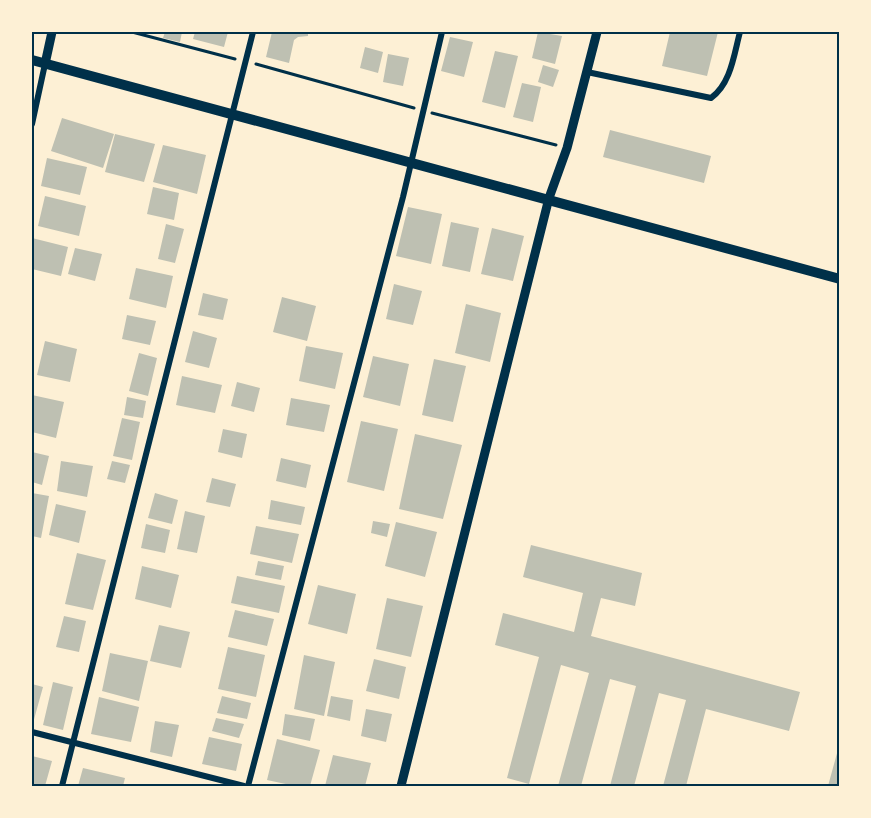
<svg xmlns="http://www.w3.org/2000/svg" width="871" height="818" font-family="'Nunito Sans',sans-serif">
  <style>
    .building { fill: #bec0b2 }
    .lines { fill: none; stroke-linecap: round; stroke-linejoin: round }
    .path { stroke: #003049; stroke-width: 3 }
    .minor { stroke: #003049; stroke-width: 6 }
    .tertiary { stroke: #003049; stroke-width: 9 }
    .secondary { stroke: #003049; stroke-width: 10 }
    .neatline { fill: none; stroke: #003049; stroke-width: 2 }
  </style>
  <rect width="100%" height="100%" fill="#fdf0d5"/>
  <path class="building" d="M165,32H182L180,42L163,38Z
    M195,32H228L224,47L193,39Z
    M272,32H308V36L298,37L294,40L289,63L266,57Z
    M538,32L562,36L555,64L532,58Z
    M670,32H718L707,76L662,66Z
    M450,37L473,42L464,77L441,71Z
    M365,47L383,52L378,73L360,68Z
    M495,51L518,56L505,108L482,102Z
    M388,54L409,58L403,86L383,82Z
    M543,65L559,70L553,87L538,82Z
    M522,83L541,87L533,122L513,117Z
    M62,118L114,134L103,168L51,151Z
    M610,130L711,156L704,183L603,157Z
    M115,134L155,144L144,182L105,172Z
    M163,145L206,155L197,194L153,182Z
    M47,158L87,167L80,195L41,186Z
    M153,187L179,193L174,220L147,214Z
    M45,196L86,206L79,236L38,226Z
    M408,207L442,214L431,264L396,256Z
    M451,222L479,228L470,272L442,266Z
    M166,224L184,229L175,263L158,259Z
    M492,228L524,236L513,281L481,274Z
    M32,238L68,247L61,276L32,269Z
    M75,248L102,254L95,281L68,274Z
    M136,268L173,276L166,308L129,299Z
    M394,284L422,291L413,325L386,319Z
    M203,293L228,299L223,320L198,315Z
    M282,297L316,306L307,341L273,332Z
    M466,304L501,313L490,362L455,353Z
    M127,315L156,321L150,345L122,339Z
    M193,331L217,338L209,368L185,362Z
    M45,341L77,349L70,382L37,375Z
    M306,346L343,353L335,389L299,381Z
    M139,353L157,358L148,396L129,391Z
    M373,356L409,364L400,406L363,397Z
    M434,359L466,366L453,422L422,415Z
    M182,376L222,385L215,413L176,405Z
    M237,382L260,388L254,412L231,406Z
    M32,395L64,402L56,438L32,432Z
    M127,397L146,401L143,418L124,415Z
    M291,398L330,405L324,432L286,425Z
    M122,418L140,422L132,460L113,456Z
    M361,421L398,429L384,491L347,482Z
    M223,429L247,434L242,458L218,452Z
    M415,434L462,445L443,519L399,509Z
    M32,452L49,456L42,485L32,482Z
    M281,458L311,465L306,488L276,481Z
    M61,461L93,466L87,497L57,491Z
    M112,461L130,465L125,483L107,479Z
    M212,478L236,484L230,507L206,502Z
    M32,493L49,496L41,538L32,536Z
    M155,493L178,500L172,524L148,518Z
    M271,500L305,507L301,525L268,519Z
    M56,504L86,511L79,543L49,535Z
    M185,511L205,516L197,553L177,549Z
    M373,521L390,524L387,537L371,533Z
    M396,522L437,532L425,577L385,566Z
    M146,524L170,530L165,553L141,548Z
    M256,526L299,534L292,563L250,554Z
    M531,545L642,573L635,606L601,598L591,636L800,692L789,731L706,709L686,786H663L686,700L659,693L634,786H610L636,686L610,679L581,786H558L589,673L561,665L529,784L507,778L539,657L495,645L503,613L574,632L583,593L523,577Z
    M77,553L106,560L93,610L65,604Z
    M258,561L284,566L281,580L255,575Z
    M142,566L179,575L171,608L135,599Z
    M237,576L285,586L279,613L231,603Z
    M318,585L356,594L347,634L308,624Z
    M387,598L423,606L411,657L376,649Z
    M235,610L274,619L267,646L228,637Z
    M64,616L86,621L79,652L56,647Z
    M159,625L190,632L181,668L150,661Z
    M228,647L265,655L256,697L218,689Z
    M110,653L148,661L139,701L102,691Z
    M304,655L335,662L324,716L294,709Z
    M374,659L406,667L399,699L366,691Z
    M53,682L73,687L63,730L43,725Z
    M32,684L43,687L33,723H32Z
    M222,696L251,703L247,719L217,713Z
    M331,696L353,700L350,721L327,716Z
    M99,697L139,707L131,742L91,734Z
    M366,709L392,714L386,742L361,736Z
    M285,714L315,719L310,741L282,735Z
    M216,718L244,724L239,738L212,731Z
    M155,721L179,725L172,757L150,752Z
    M209,737L242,744L236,771L202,764Z
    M277,739L320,750L310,786H295L267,780Z
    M839,746L840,786H828Z
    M333,755L371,763L365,786H325Z
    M32,756L52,761L45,786H32Z
    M83,768L125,778L123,786H78Z"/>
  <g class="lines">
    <path class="path" d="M132,32L235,59
      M256,64L414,108
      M432,113L556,145"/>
    <path class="minor" d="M587,72L711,98C731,84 734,54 740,32
      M32,124L45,64
      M32,732L244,786
      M62,786L253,32
      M248,786L403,197L442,32"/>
    <path class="tertiary" d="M45,64L52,32
      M401,786L549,198L567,148L597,32"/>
    <path class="secondary" d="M32,60L840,279"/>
  </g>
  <rect width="871" height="818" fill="none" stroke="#fdf0d5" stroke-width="66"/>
  <rect x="33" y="33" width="805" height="752" class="neatline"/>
</svg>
